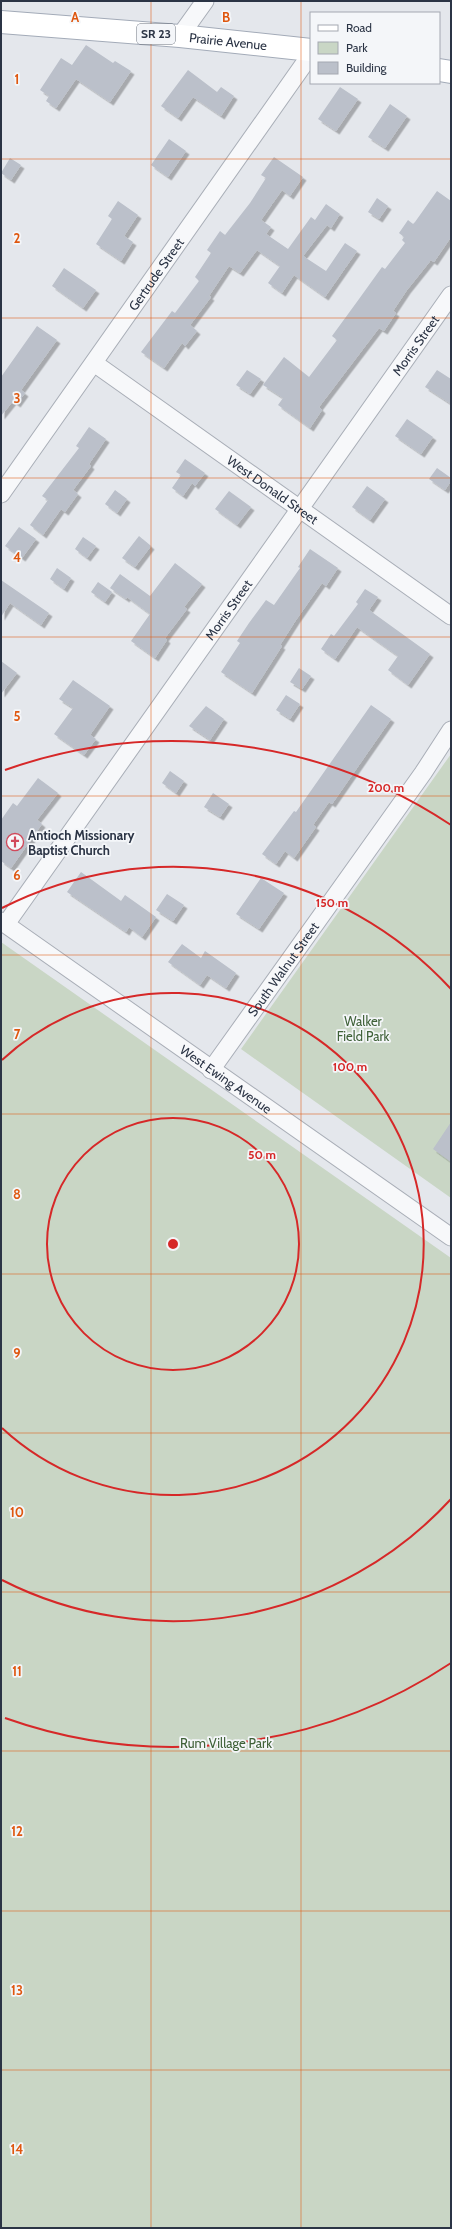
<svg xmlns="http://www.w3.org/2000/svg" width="452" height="2229" font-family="Cabin,sans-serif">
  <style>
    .green { fill: #c9d6c5 }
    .building { fill: #bbc0ca; filter: url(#shadow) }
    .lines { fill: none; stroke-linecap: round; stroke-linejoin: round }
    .minor-casing { stroke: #a9aeb7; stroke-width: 19 }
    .major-casing { stroke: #a3abb8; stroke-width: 24 }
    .minor { stroke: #f7f8fa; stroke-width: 17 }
    .major { stroke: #fff; stroke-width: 22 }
    .grid { fill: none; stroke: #df570f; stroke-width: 1; stroke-opacity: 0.55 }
    .ring { fill: none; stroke: #d62828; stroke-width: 2 }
    .labels { text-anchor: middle; stroke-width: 3.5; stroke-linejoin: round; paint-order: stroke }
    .shield { fill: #f4f6f9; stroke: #676e7b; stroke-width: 1 }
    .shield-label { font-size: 12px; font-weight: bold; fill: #2b3445 }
    .street-label { font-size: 13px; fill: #2b3445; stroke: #f4f6f9 }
    .poi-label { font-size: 13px; font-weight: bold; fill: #2b3445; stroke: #f4f6f9; text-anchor: start }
    .park-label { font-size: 13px; fill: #3f6138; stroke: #f4f6f9 }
    .grid-label { font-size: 13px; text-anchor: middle; font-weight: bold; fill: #df570f; stroke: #f4f6f9; stroke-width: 3.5; stroke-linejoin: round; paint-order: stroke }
    .centre { fill: #d62828; stroke: #f4f6f9; stroke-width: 2 }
    .ring-label { font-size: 12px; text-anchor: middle; font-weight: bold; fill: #d62828; stroke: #f4f6f9; stroke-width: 3.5; stroke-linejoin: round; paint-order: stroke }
  </style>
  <defs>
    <filter id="shadow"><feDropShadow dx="3.5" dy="3.5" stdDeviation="0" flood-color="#0004"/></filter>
  </defs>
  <rect width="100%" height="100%" fill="#e4e7ec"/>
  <path class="green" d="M451,754V1198L241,1049Z
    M1,942L451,1258V2228H1Z"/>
  <path class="building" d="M86,45L113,63L115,61L131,71L110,102L76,79L56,108L46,101L49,96L40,90L61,58L72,65Z
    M188,70L217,92L221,87L234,96L221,116L193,97L178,118L161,106Z
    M340,87L358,99L336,131L318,119Z
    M390,104L407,116L385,148L368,137Z
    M169,139L186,151L168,177L151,165Z
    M274,157L303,177L290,196L282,190L261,220L271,227L266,234L288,249L311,217L315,220L326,204L340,214L331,228L327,225L303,256L326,271L345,243L357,251L325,297L294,275L282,293L268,283L280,266L257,250L240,273L229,266L209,296L211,297L190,325L197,331L185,346L182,343L164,368L141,352L172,311L175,313L199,281L195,277L211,253L207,250L220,231L225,235L250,203L266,178L261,175Z
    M10,158L21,165L11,180L1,173Z
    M437,191L451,201V237L434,262L431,260L407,290L393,311L396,313L384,331L379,328L319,407L322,410L310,428L278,405L283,398L263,385L284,357L309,377L337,340L332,336L359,299L382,267L385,269L405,243L402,240L404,237L399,233L408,220L413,224L415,222Z
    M377,198L388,206L379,219L368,212Z
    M118,201L138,215L124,236L133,242L121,261L96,244L112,219L108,216Z
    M64,268L96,290L83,308L52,286Z
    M37,326L57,340L21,390L25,393L17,404L13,401L1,416V377Z
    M247,370L261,379L250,394L236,385Z
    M437,370L451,379V404L425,387Z
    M407,419L433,437L421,454L395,436Z
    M89,427L106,439L89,464L91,466L73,490L78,494L65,512L61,509L43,535L30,525L48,500L42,496L79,448L76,446Z
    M185,459L205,473L195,486L192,483L183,496L172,488L181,475L176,472Z
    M437,468L451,478V481L445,490L429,479Z
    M367,486L385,499L370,520L352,507Z
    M115,490L127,499L117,513L105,504Z
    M229,491L251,507L237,525L215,509Z
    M19,527L36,539L22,558L5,546Z
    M139,536L151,546L135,567L122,558Z
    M83,537L96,546L87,558L75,549Z
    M310,549L338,568L326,586L322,583L296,620L280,645L282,646L252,693L221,672L240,643L237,641L249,623L266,600L274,605L300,568L298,567Z
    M175,563L202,584L184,607L187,609L165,638L167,640L155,658L131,641L150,614L127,597L126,599L110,588L120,574L150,596Z
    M57,568L71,578L64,589L50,579Z
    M1,580L49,613L41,625L10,603L1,617Z
    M98,582L112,592L105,602L91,592Z
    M365,589L378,597L369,610L430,654L408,685L388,670L398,656L357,627L335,659L321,649L331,634L334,636L358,604L356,602Z
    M1,661L17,673L1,694Z
    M299,668L311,676L302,689L290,682Z
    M73,680L110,706L90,735L96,739L84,755L54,734L73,708L59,699Z
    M286,695L300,704L290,719L276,710Z
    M371,705L391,719L332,804L329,802L313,825L316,827L294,858L285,851L276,864L262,854L294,811L296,812Z
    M206,706L224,719L210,740L189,726Z
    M170,771L184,781L176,793L162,783Z
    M38,778L58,793L37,820L42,824L11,868L1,861V820L13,803L17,806Z
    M213,793L229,804L220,817L204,807Z
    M81,872L121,901L125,895L156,917L142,937L129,927L126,932L67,892Z
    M261,878L284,893L259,929L236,914Z
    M167,894L184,905L173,921L156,910Z
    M182,944L201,958L205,951L236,973L226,988L207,975L200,985L168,962Z
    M451,1122V1162L433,1149Z"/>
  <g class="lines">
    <g class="minor-casing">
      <g id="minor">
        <path d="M180,36L205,1"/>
        <path id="s1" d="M94,363L451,616"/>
        <path id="s2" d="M1,494L311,54"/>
        <path id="s3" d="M1,921L451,1237"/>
        <path id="s4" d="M6,924L451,295"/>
        <path id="s5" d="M211,1070L423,773L451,730"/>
      </g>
    </g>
    <g class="major-casing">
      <g id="major">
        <path id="s6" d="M1,22L180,36L311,50"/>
        <path d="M439,70L451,72"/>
      </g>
    </g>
    <use href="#minor" class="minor"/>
    <use href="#major" class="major"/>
  </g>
  <path class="grid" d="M151,1V2228M301,1V2228M1,159H451M1,318H451M1,478H451M1,637H451M1,796H451M1,955H451M1,1114H451M1,1274H451M1,1433H451M1,1592H451M1,1751H451M1,1911H451M1,2070H451"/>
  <g class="ring">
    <circle cx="173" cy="1244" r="126"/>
    <path d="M2 1060A251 251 0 1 1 2 1428"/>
    <path d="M451 1499A377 377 0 0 1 2 1580M2 908A377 377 0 0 1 451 989"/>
    <path d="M451 1663A503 503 0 0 1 5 1718M5 770A503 503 0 0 1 451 825"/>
  </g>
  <defs>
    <g id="church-ring" transform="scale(0.9)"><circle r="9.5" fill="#f4f6f9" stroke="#d1495b" stroke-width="1.5"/><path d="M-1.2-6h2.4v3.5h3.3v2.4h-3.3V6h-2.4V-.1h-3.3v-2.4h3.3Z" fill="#d1495b"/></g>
  </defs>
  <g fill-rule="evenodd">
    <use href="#church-ring" x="15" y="842"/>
  </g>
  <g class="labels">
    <rect class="shield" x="137" y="24" width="38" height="20" rx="3"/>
    <g class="shield-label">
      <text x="156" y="38">SR 23</text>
    </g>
    <g class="street-label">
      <text dy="5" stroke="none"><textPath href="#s6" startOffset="228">Prairie Avenue</textPath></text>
      <text dy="5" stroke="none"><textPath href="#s2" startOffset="269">Gertrude Street</textPath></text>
      <text dy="5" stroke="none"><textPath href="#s4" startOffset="709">Morris Street</textPath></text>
      <text dy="5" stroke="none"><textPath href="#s1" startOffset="219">West Donald Street</textPath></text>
      <text dy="5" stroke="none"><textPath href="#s4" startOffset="385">Morris Street</textPath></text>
      <text dy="5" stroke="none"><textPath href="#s5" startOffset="124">South Walnut Street</textPath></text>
      <text dy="5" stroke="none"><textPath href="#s3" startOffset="275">West Ewing Avenue</textPath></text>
    </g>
    <g class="poi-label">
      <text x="28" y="840">Antioch Missionary<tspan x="28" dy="15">Baptist Church</tspan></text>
    </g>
    <g class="park-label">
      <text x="363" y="1026">Walker<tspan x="363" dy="15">Field Park</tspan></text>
      <text x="226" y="1748">Rum Village Park</text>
    </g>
  </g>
  <g class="grid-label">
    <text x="75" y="22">A</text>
    <text x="226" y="22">B</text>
    <text x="17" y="84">1</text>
    <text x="17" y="243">2</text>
    <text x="17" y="403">3</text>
    <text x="17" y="562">4</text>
    <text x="17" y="721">5</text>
    <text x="17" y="880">6</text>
    <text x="17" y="1039">7</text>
    <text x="17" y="1199">8</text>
    <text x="17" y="1358">9</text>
    <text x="17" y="1517">10</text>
    <text x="17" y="1676">11</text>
    <text x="17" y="1836">12</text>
    <text x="17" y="1995">13</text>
    <text x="17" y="2154">14</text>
  </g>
  <circle cx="173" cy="1244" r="6" class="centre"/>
  <g class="ring-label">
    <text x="386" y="792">200 m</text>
    <text x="332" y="907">150 m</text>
    <text x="350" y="1071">100 m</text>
    <text x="262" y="1159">50 m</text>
  </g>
  <rect width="452" height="2229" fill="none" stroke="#2b3445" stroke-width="4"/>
  <rect x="310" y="12" width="130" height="72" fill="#f4f6f9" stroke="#a4a8b1"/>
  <rect x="318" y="25" width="20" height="6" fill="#ffffff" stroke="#a4a8b1"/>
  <text x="346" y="32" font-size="12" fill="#2b3445">Road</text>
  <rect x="318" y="42" width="20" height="12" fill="#c9d6c5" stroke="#a4a8b1"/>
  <text x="346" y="52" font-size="12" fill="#2b3445">Park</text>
  <rect x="318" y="62" width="20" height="12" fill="#bbc0ca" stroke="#a4a8b1"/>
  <text x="346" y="72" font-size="12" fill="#2b3445">Building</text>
</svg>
